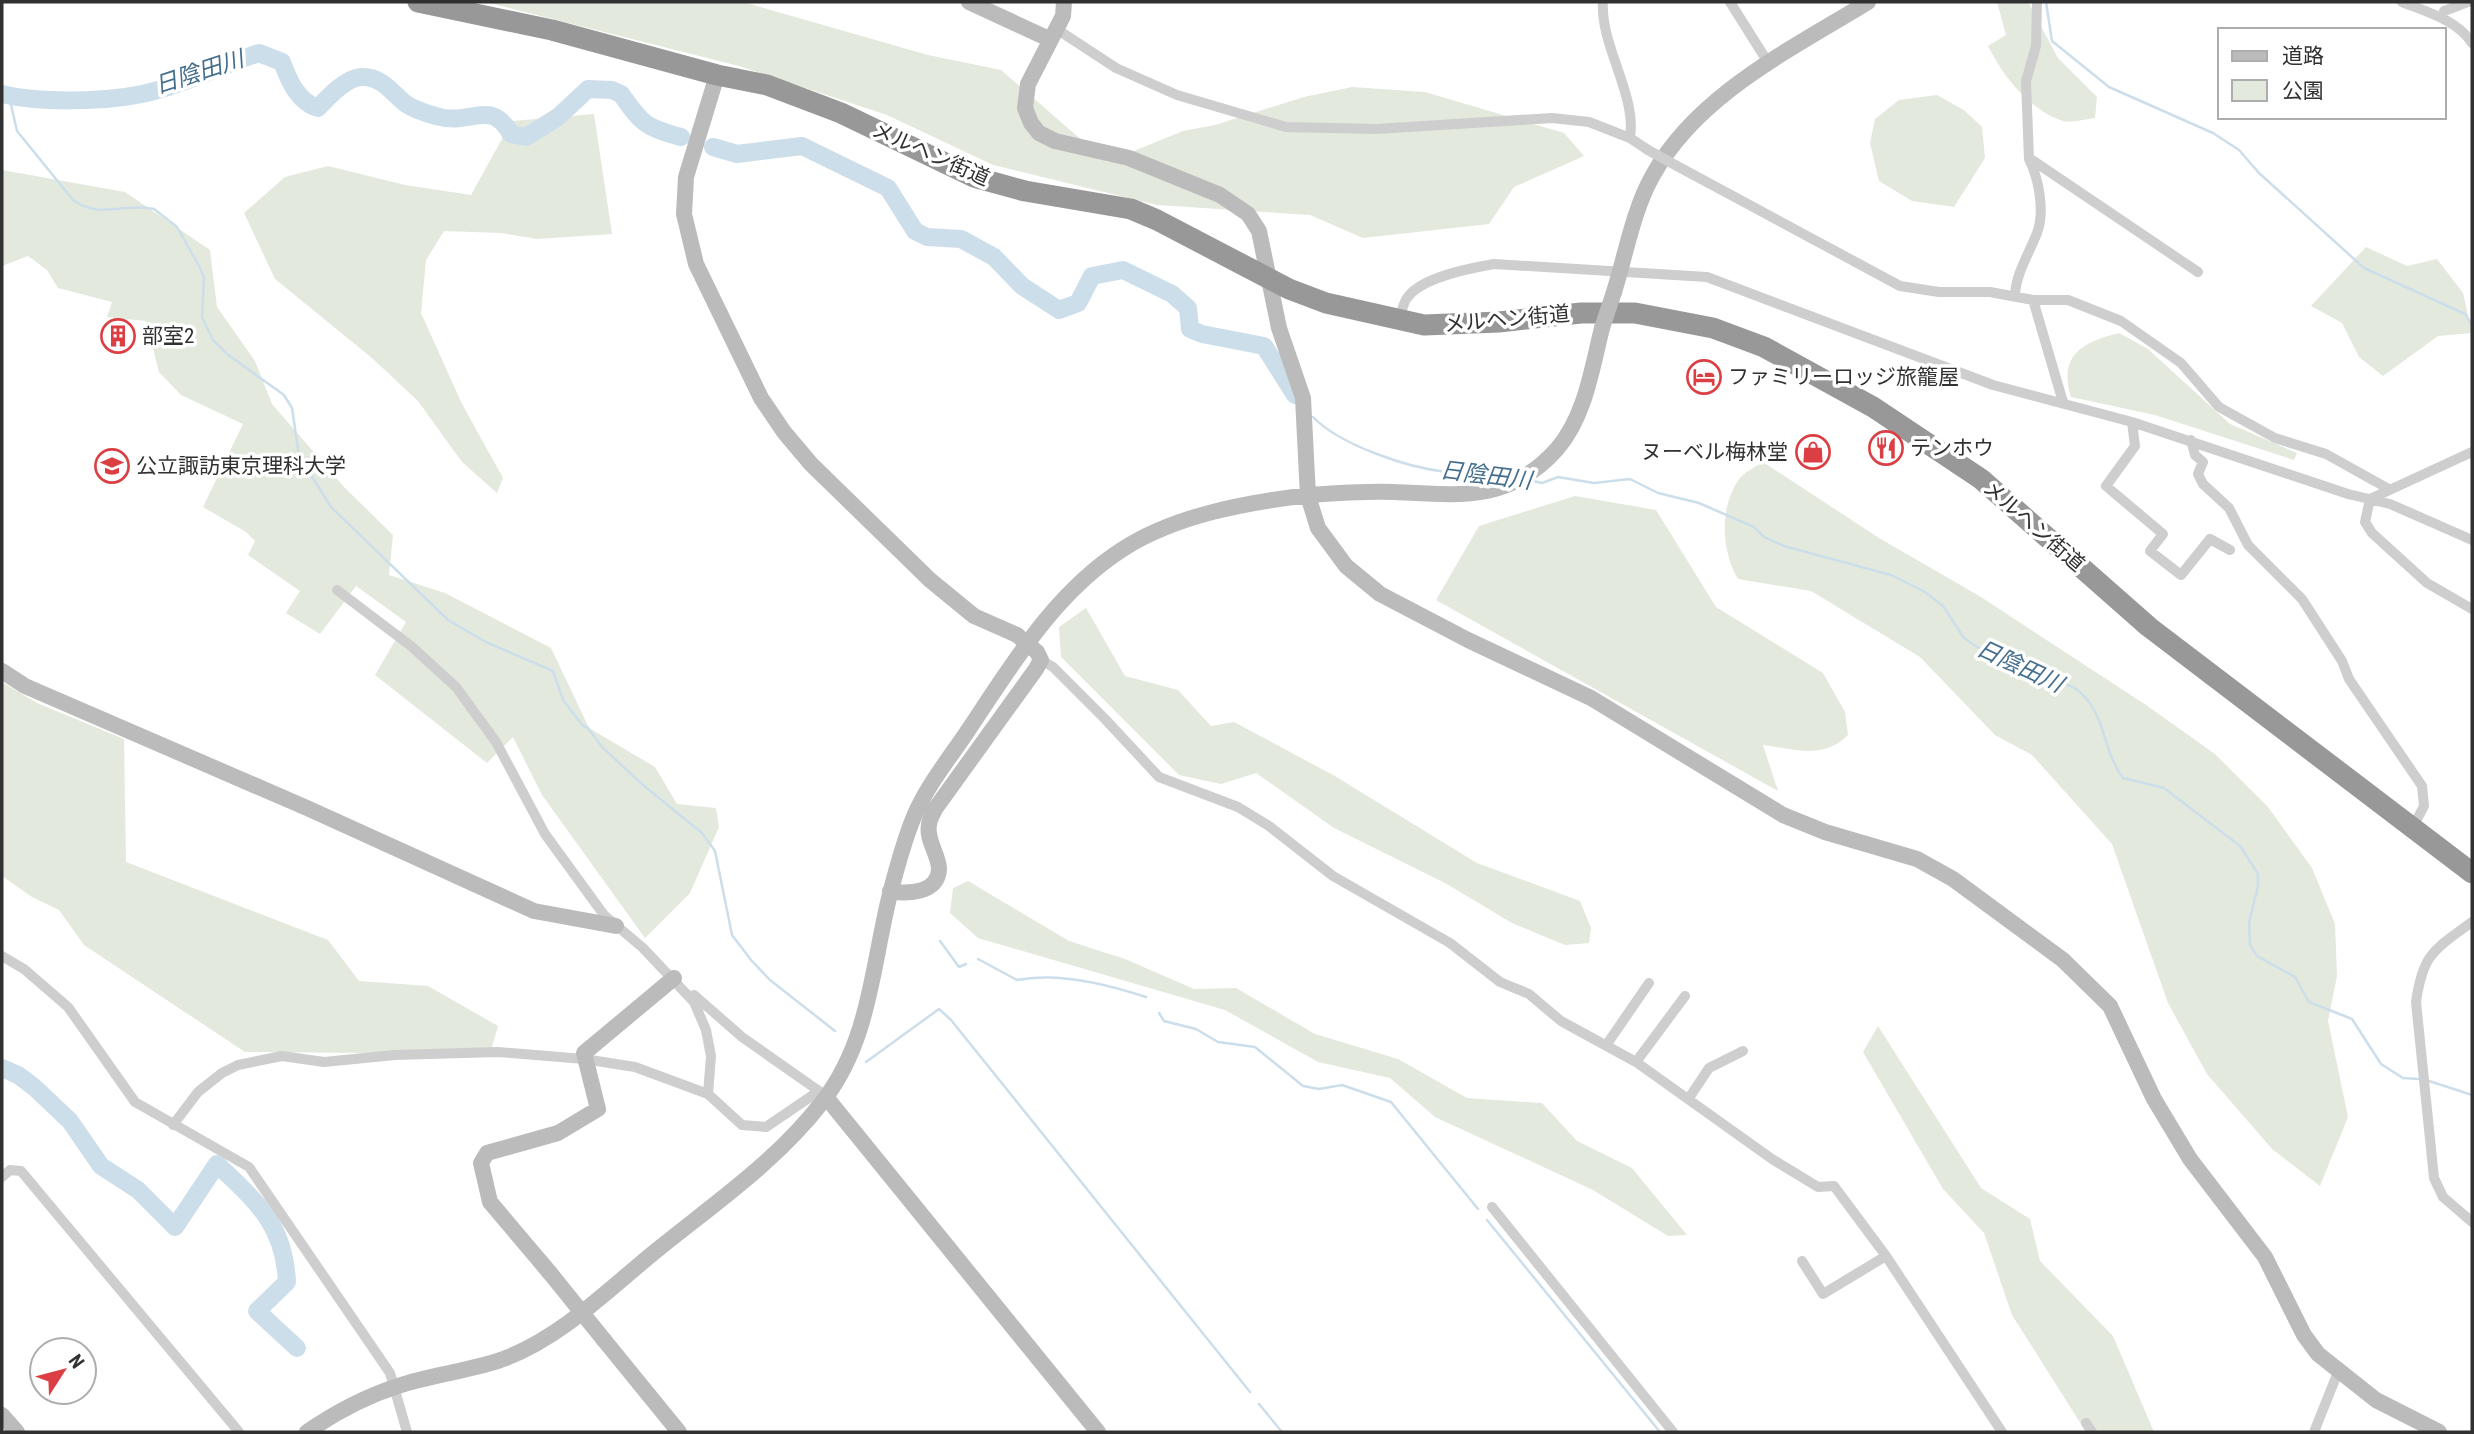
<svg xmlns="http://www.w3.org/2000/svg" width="2474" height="1434" font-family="'Roboto Condensed','Noto Sans JP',sans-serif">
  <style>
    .green { fill: #e3e9dd }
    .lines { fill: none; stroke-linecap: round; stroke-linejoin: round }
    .stream { stroke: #cddeeb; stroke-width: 2.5 }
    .river { stroke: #cddeeb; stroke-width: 18 }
    .street { stroke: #cecece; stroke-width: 10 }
    .secondary { stroke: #bbb; stroke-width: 16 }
    .highway { stroke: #989898; stroke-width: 21 }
    .street-bridge { stroke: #cecece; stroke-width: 10 }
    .secondary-bridge { stroke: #bbb; stroke-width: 16 }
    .labels { text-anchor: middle; stroke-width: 7; stroke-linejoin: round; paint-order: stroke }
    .street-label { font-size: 21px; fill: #313131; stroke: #fff }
    .poi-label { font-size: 21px; fill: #313131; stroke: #fff; text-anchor: start }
    .water-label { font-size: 23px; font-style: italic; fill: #436e8e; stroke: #fff }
  </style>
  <rect width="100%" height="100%" fill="#fff"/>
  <path class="green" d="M485,2H743L928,55L1001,70L1107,162L1183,131L1215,125L1304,97L1352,87L1425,92L1564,133L1584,156L1514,187L1489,224L1363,238L1310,215L1157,205L993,165L887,115L739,66Z
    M1997,2H2028L2058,58L2097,97L2095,118C2086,119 2072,123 2063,121C2029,110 2003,76 1988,46L2006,35Z
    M1937,95L1964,110L1982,127L1985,158L1954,207L1912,201L1879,181L1870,143L1875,119L1899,100Z
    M594,114L612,234L537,239L501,233L444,231L426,260L421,313L462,404L503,478L497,493L462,462L418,401L372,358L275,279L244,213L285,177L328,166L405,185L471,195L512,121Z
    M2,170L125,192L210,250L217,307L255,361L272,404L345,488L393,535L389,575L445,593L551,648L589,728L655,767L677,804L716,808L719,827L690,893L645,938L542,795L513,737L487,763L375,675L406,622L356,586L320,634L286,613L300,591L248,555L255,541L246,532L203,507L243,424L181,395L159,372L146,321L107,317L112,302L58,288L47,270L28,256L2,266Z
    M2366,247L2407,266L2437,259L2463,293L2472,333L2438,336L2383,376L2359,357L2342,323L2311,306Z
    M2119,333L2148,349L2230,424L2297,453L2294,460L2155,415L2071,397C2058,356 2082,342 2119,333Z
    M1763,462L1879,538L1981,597L2146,705L2215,754L2268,807L2312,868L2335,924L2337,976L2328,1021L2348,1117L2320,1186L2272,1149L2207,1074L2168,1003L2112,844L2032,755L1995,735L1920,657L1811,591L1738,579C1721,550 1719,506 1740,478C1745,472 1755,467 1763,462Z
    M1575,496L1656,510L1716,607L1823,673L1845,712L1848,735C1823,760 1794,749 1763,745L1778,791L1436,600L1479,526Z
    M1086,608L1125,676L1178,690L1211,726L1234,722L1333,775L1477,863L1580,901L1591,928L1589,943L1565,945L1512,923L1445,883L1334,828L1256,773L1221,784L1179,775L1061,657L1059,627Z
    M2,682L37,703L124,739L126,862L328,940L359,981L428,986L498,1026L490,1054L245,1052L84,945L59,910L32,897L2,876Z
    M968,881L1069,941L1125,959L1194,989L1236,988L1315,1034L1398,1059L1467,1098L1542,1103L1577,1141L1632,1168L1687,1235L1668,1236L1593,1190L1435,1117L1390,1078L1318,1062L1225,1010L978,938L950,913L953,888Z
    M1878,1026L1981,1188L2030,1219L2040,1261L2113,1336L2154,1432H2086L2012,1315L1984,1233L1943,1189L1863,1052Z"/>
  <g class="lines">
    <path class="stream" d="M2046,2L2052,41L2109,87L2213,133L2239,150L2259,173L2364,268L2465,314L2472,325
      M9,96L17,131L73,200C101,220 125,202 154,209L177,227L199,266L204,277L202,317L213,340L227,354L284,395L292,408L299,456L331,507L448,620L486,642L553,671L563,700L583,726L588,728L602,747L643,785L702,833L715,851L732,935L751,960L770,980L835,1031
      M1313,417C1340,445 1408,468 1447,472C1469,474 1490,471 1512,476
      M1529,480L1542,483L1558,477L1594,483L1630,479L1658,493L1699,503L1754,527L1764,537L1784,546L1891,575L1925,592L1943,606L1964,638L1977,647L2075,688C2108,713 2100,747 2123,778L2164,788L2240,846L2258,874V886L2249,923L2250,945L2257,956L2295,977L2309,1002L2352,1019L2381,1064L2403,1078L2419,1079
      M940,941L959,967L966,964
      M978,959L1017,980C1057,972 1107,984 1146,997
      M1159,1013L1164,1021L1196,1029L1218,1042L1255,1047L1303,1086L1319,1089L1342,1085L1391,1102L1478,1209
      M866,1062L939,1009L951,1020L1250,1392
      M2426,1080L2472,1095
      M1487,1220L1660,1432
      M1259,1404L1282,1432"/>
    <path class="river" d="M2,94C40,103 103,102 142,94C181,86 221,65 259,53L282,62C289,81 298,102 318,108C328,97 346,78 361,77C382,76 392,93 406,104C415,110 425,113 436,116C471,127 490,97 511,134L526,137L558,117L588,89L612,90L621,94C642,124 645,127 681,137
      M713,147L737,154L802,146L888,188L915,231L927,237L961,239L994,257L1022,286L1059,310L1078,303L1092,276L1123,270L1172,294L1188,308L1190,329L1202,334L1264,346L1295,395
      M2,1068L18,1075L34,1087L70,1121L101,1166L138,1190L175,1227L217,1164C256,1202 284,1223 287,1282L257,1311L297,1348"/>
    <path class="street" d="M1603,2C1600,45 1637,95 1630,138
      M1730,2L1769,64
      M2402,2C2427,12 2457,20 2472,43
      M2444,11L2468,2
      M1055,28L1116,68L1177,95L1286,127L1376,129L1552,118L1589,122L1630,138L1648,150
      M2032,160L2198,272
      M1677,166L1900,286L1939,292H1990L2033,300H2068L2121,321L2181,363L2219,407L2275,438L2326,454L2387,488
      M2015,295C2016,273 2029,254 2037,233C2045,212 2039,179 2029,159L2026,81L2036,46L2037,2
      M2033,300L2063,402
      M1399,319C1402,313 1403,303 1407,298C1421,277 1471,268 1494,264L1707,277L1993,385L2132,422L2348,494L2390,504L2472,540
      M2132,422L2135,446L2106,486L2163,534L2150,551L2181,575L2210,539L2230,550
      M2191,440L2195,455L2203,462L2198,474L2203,484L2229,508L2248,545L2302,599L2342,661L2349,679L2422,786L2424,806L2412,829
      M2472,452L2370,499L2365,522L2372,533L2427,583L2472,609
      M337,590L411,646L456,687L496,742L545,834L604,915L643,948L694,1002L706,1030L711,1056L708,1094
      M1041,660L1053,667L1105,719L1159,777L1238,807L1269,826L1333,876L1450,943L1500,982L1529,994L1561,1021L1636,1062L1772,1159L1818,1187L1834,1186L1886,1256L2002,1432
      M2472,922C2434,950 2423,953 2416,1002L2434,1178L2443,1197L2472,1222
      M2,956L24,969L68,1007L135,1102L249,1167L390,1373L407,1432
      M694,995L742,1037L819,1091
      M1607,1044L1649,983
      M1636,1062L1685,996
      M1689,1098L1709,1068L1743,1051
      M173,1125L198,1092L222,1073L238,1065L282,1056L324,1062L395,1055L498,1052L584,1059L635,1067L708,1094L742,1125L766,1127L819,1091L826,1097
      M2,1177L10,1170L21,1171L239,1432
      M1492,1207L1673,1432
      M1802,1261L1823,1294L1886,1256
      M2086,1423L2092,1432
      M2314,1432L2338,1372"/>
    <path class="secondary" d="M969,2L1049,39
      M1064,2L1063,16L1028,84L1025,108L1031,123L1039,133L1055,141L1129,158L1220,195L1248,214L1259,231L1279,328L1303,398L1308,496L1318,528L1346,566L1380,594L1468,640L1591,698L1783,815L1825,832L1917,859L1953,879L2063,960L2110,1006L2154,1099L2190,1159L2265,1257L2304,1335L2318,1354L2376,1400L2439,1432
      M717,75L686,177L684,214L696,264L761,398L784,432L811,464L930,580L974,616L1017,635
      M1614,292C1626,254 1633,210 1653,175C1698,94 1792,49 1868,2
      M2,671L25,686L307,808L534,911L616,926
      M890,891C907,894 939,894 939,868C938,854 926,839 929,825C929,820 933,814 935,809L1036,669L1041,660L1037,652
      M826,1097L1098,1432
      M550,1273L490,1202L481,1163L487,1153L558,1133L598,1109L584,1053L674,978
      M604,1340L679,1432
      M2,1415L17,1432
      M307,1432C333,1414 367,1396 398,1386C433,1374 472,1371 506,1358C563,1336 610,1288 657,1250C715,1203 778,1160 823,1101C871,1039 872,963 891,890C897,867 904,841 913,819C925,788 949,759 967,732C1012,665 1054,593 1123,549C1176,515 1248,502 1310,495C1337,493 1367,491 1394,492C1458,495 1509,503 1557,449C1585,417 1592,368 1602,328"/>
    <path class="highway" d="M418,2L552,30L717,75L767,85L841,113L974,177L1025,191L1131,209L1157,220L1289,289L1326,303L1424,325L1499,322L1581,313H1635L1713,328L1764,347L1873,407L1981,479L2149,627L2472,873"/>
    <path class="street-bridge" d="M1648,150L1677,166"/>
    <path class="secondary-bridge" d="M1602,328L1614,292
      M1017,635L1037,652
      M550,1273L604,1340"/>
  </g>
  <defs>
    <g id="building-ring" transform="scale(1.75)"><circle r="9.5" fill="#fff" stroke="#db3f44" stroke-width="1.5"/><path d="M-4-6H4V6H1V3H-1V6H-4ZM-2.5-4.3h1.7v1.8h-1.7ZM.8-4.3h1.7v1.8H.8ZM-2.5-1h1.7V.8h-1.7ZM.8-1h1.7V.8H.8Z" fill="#db3f44"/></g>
    <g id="hotel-ring" transform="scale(1.75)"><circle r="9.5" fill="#fff" stroke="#db3f44" stroke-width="1.5"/><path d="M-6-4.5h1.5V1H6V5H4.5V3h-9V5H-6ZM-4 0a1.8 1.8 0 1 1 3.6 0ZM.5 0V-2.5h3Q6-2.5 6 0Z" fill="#db3f44"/></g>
    <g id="restaurant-ring" transform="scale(1.75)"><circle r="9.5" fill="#fff" stroke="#db3f44" stroke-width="1.5"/><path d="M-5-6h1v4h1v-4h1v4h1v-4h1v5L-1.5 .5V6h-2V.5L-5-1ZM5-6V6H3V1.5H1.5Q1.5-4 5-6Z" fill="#db3f44"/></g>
    <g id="shop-ring" transform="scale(1.75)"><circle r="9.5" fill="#fff" stroke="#db3f44" stroke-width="1.5"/><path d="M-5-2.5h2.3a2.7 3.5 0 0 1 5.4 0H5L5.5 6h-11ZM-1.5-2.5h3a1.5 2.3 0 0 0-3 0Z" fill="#db3f44"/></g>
    <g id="university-ring" transform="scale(1.75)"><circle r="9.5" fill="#fff" stroke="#db3f44" stroke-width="1.5"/><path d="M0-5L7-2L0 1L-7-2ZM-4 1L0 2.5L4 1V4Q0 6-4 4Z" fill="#db3f44"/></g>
  </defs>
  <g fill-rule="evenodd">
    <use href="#building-ring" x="118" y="336"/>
    <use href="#hotel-ring" x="1704" y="377"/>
    <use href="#restaurant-ring" x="1886" y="448"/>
    <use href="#shop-ring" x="1813" y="452"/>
    <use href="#university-ring" x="112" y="466"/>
  </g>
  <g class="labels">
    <g class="street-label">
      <text transform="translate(931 154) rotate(24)" y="7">メルヘン街道</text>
      <text transform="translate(1507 319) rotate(-5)" y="7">メルヘン街道</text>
      <text transform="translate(2034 526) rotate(41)" y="7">メルヘン街道</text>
    </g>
    <g class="poi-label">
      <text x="142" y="343">部室2</text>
      <text x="1728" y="384">ファミリーロッジ旅籠屋</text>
      <text x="1910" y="455">テンホウ</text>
      <text x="1788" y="459" text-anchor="end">ヌーベル梅林堂</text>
      <text x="136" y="473">公立諏訪東京理科大学</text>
    </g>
    <g class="water-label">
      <text transform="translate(199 72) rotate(-18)" y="8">日陰田川</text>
      <text transform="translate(1486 475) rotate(7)" y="8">日陰田川</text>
      <text transform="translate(2020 666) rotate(25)" y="8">日陰田川</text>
    </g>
  </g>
  <rect width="2474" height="1434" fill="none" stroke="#313131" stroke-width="7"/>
  <rect x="2218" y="28" width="228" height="91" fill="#ffffff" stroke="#adadad" stroke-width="2"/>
  <rect x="2232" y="51" width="35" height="10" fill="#bbbbbb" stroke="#adadad" stroke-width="2"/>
  <text x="2282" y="63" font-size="21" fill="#313131">道路</text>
  <rect x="2232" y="80" width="35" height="21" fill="#e3e9dd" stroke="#adadad" stroke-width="2"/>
  <text x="2282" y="98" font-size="21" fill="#313131">公園</text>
  <g transform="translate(63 1371) rotate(54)"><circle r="33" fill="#ffffff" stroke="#adadad" stroke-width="2"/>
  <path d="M0-5L12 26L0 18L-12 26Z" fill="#db3f44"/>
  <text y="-10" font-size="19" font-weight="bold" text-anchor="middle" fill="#313131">N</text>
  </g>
</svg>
